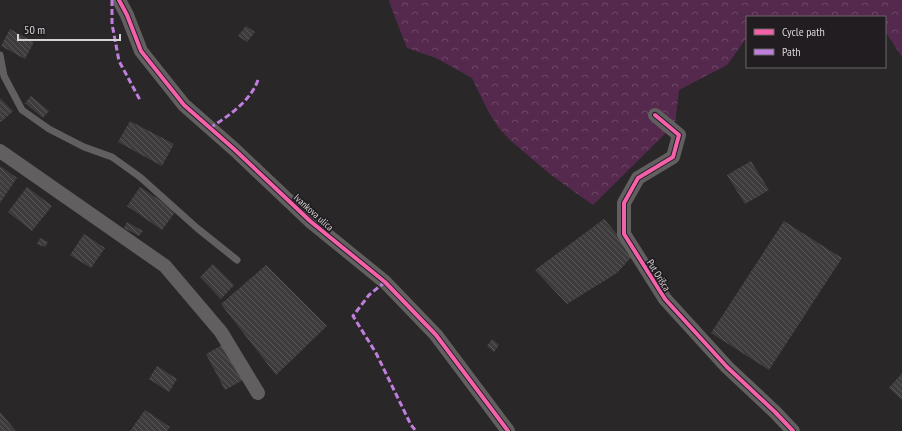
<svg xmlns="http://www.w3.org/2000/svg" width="902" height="431" font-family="'PT Sans Narrow',sans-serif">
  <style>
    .forest { fill: url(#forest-crowns) }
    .building { fill: url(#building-back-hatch) }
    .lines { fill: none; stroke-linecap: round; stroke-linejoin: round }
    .service { stroke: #615f60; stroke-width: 7 }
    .minor { stroke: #615f60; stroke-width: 14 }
    .quiet { stroke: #c07fdc; stroke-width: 3; stroke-dasharray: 6 3; stroke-linecap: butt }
    .cycleway-casing { stroke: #211d20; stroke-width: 6 }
    .cycleway { stroke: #f560ab; stroke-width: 4 }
    .labels { text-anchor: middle; stroke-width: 3.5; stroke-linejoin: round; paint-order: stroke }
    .street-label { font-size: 10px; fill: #d7d4d7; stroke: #211d20 }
  </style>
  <defs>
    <pattern id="forest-crowns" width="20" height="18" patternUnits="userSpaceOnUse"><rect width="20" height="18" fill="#55294d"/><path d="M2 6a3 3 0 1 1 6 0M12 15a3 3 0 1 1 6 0" fill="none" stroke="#6d4766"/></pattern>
    <pattern id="building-back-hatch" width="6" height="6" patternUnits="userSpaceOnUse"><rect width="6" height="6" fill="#3e3c3d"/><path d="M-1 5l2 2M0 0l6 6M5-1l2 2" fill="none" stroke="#595758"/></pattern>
  </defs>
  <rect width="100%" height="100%" fill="#2a2729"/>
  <path class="forest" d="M389,0H902V57L885,31V17H747V39L745,40L727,65L679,90L675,124L593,205L551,175L510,140L498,127L488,111L472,78L436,58L407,48L391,7Z"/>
  <path class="building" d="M246,26L255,32L247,42L238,36Z
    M10,29L34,42L25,59L1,46Z
    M31,96L49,111L43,118L25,103Z
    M0,98L13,111L1,122L0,121Z
    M130,121L174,144L162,166L118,142Z
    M751,161L769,190L745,204L727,175Z
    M0,166L17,178L0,203Z
    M27,187L52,206L32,231L8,212Z
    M140,187L176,211L162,230L127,206Z
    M604,219L634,254L617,273L567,304L535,270Z
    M784,221L842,258L769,370L711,333Z
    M127,222L143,231L139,236L124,228Z
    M84,234L105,248L91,268L70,255Z
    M40,238L48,242L45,247L37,244Z
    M213,264L234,285L221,299L200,277Z
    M266,265L327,326L276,375L221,304Z
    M492,339L499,345L494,352L487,346Z
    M224,344L243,380L225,390L206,354Z
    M157,366L177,379L169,392L149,379Z
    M902,373V400L889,388Z
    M145,410L170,427L167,431H130Z
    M0,412L16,431H0Z"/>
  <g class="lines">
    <path class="service" d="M0,55L4,76L22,110L49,129L84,147L112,157L140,177L197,228L237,260"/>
    <path class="minor" d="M119,0L127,15L141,51L184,105L234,149L310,221L385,282L436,335L508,431
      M655,115L679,135L673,157L638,178L624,203V234L665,299L727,367L775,412L793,431
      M0,151L165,266L221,332L258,393"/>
    <path class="quiet" d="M112,0V24L119,61L140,100
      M210,128C228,116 250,102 258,80
      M385,282L369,295L353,316L376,353L411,425L416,431"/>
    <g class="cycleway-casing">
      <path id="cycleway" d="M119,0L127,15L141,51L184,105L234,149L310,221L385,282L436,335L508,431
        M655,115L679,135L673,157L638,178L624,203V234L665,299L727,367L775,412L793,431"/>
    </g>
    <use href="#cycleway" class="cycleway"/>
  </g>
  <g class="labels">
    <g class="street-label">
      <text transform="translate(314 212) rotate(42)" y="4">Ivankova ulica</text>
      <text transform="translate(659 275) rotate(58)" y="4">Put Orišca</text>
    </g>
  </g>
  <rect x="746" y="16" width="140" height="52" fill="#211d20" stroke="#6a6669"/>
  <rect x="754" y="29" width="20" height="6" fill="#f560ab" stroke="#6a6669"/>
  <text x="782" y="36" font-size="12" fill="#d7d4d7">Cycle path</text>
  <rect x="754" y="49" width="20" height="6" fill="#c07fdc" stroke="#6a6669"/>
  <text x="782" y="56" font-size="12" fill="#d7d4d7">Path</text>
  <path d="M18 34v6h102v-6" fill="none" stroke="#d7d4d7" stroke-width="2"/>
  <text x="24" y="34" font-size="12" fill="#d7d4d7" stroke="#211d20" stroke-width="3" paint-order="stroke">50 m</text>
</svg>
